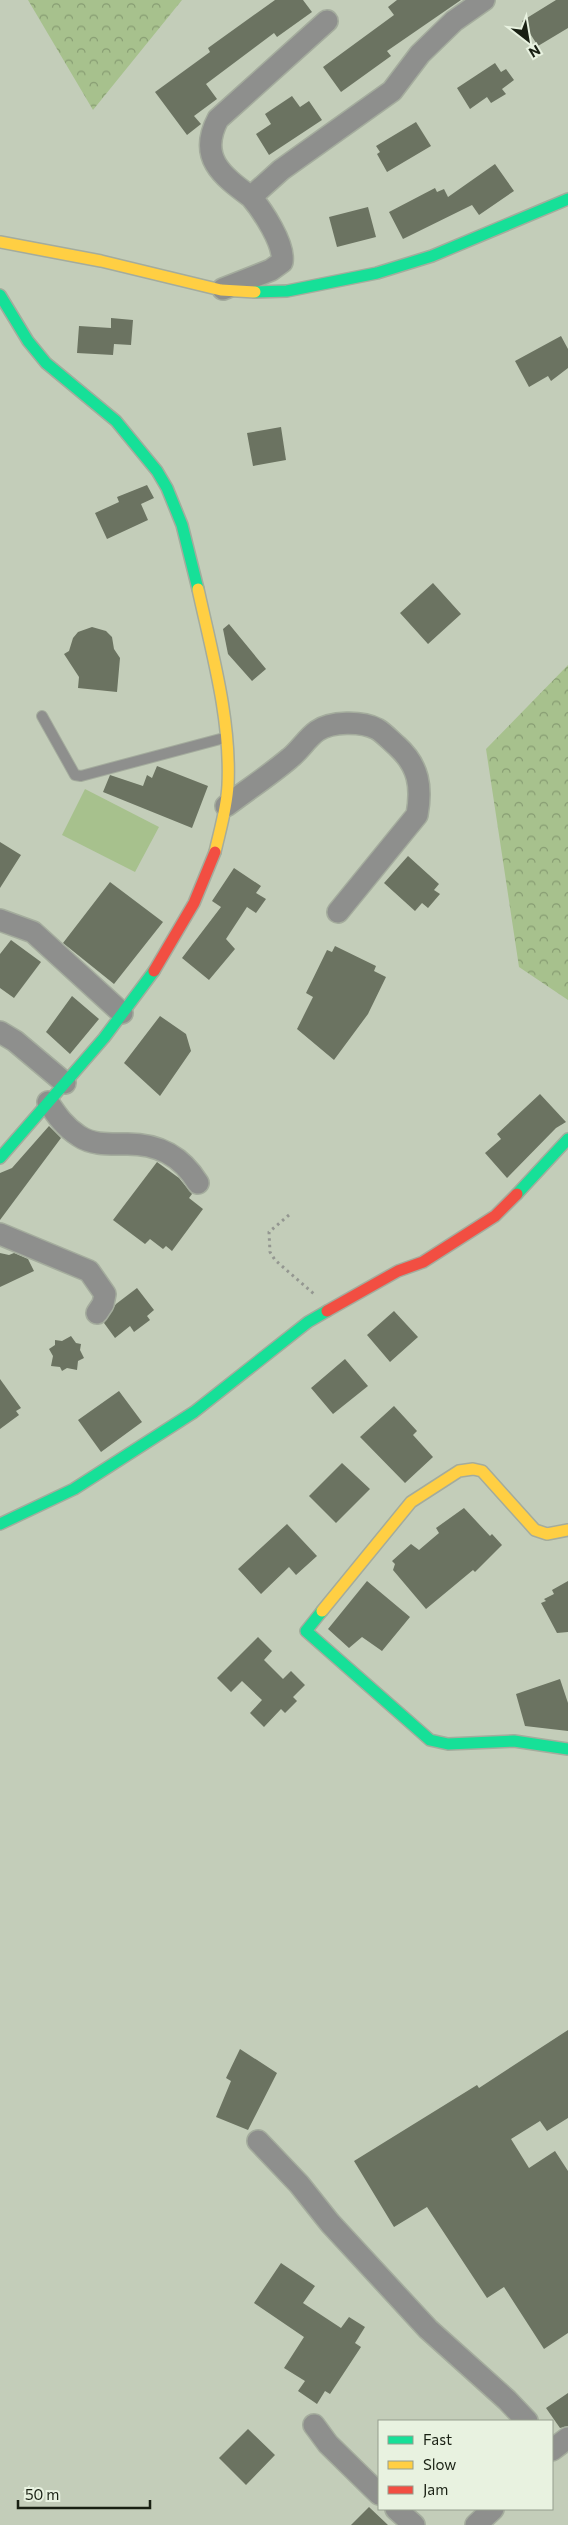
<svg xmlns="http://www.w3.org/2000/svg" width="568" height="2525" font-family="Commissioner,sans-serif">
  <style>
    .forest { fill: url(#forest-crowns) }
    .garden { fill: #a7c18d }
    .building { fill: #6b7361 }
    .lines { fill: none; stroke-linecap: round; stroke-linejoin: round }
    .lane-casing { stroke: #a4ac9d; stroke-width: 12 }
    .street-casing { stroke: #a4ac9d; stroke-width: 24 }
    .fast-casing { stroke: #a4ac9d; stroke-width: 14 }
    .slow-casing { stroke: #a4ac9d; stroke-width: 14 }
    .jam-casing { stroke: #a4ac9d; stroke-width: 14 }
    .path { stroke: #949791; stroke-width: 3; stroke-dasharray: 2.5 4; stroke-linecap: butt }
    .lane { stroke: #8e8f8d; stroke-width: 10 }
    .street { stroke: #8e8f8d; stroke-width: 21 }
    .fast { stroke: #16e098; stroke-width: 11 }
    .slow { stroke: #ffcf43; stroke-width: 11 }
    .jam { stroke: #f24e42; stroke-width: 11 }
  </style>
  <defs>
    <pattern id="forest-crowns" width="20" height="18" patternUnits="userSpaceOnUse" patternTransform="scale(1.25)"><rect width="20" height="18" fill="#a7c18d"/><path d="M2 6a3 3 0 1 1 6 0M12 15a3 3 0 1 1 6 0" fill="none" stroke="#879c72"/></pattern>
  </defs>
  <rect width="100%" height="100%" fill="#c3cdb9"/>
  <path class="forest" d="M28,0H182L93,110Z
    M568,665V1000L519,967L486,749Z"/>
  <path class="garden" d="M85,789L159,827L135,872L62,835Z"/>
  <path class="building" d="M275,0H303L312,12L277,37L274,33L206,84L217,99L194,116L201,124L187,135L155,92L210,52L208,48Z
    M397,0H461L387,51L391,56L341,92L323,67L394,15L388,7Z
    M556,0H568V28L538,46L522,21Z
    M495,63L501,72L506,69L514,80L502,89L506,94L491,103L487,97L470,109L457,88Z
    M292,96L300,107L309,101L322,120L269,155L256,134L271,124L265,114Z
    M416,122L431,146L387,172L377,154L380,152L376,146Z
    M495,164L514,191L479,215L472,205L403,239L389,212L435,188L437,192L444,189L448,197Z
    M368,207L376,237L337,247L329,217Z
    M111,318L133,320L131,345L114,344L113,355L77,353L79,326L111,328Z
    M561,336L568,349V368L551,381L548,376L529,387L515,361Z
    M281,427L286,460L253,466L247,433Z
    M147,485L154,498L141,504L148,520L107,539L95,513L119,502L117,497Z
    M433,583L461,614L428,644L400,613Z
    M229,624L266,669L252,681L228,654L223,629Z
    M92,627L106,631L112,637L114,649L120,658L117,692L78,688L79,677L64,654L69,651L73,638L78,632Z
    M157,766L208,786L192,828L103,792L110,775L143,786L147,775L152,778Z
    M0,842L21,855L0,888Z
    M408,856L439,884L434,890L440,894L428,908L422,903L415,911L384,883Z
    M234,868L261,886L256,893L266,899L256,913L247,907L226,939L235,949L209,980L182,958L221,907L212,901Z
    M110,882L163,922L114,984L63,943Z
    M11,940L41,962L14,998L0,988V954Z
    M335,946L376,966L374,971L386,977L368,1014L334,1060L297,1029L313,997L306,993L327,950L332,952Z
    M72,996L99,1019L70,1054L46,1032Z
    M160,1016L186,1034L191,1051L160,1096L124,1063Z
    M540,1094L566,1122L556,1128L507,1178L485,1153L501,1139L497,1134Z
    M49,1126L61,1138L0,1220V1173L12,1168Z
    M157,1162L179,1178L192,1194L189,1198L203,1209L172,1251L166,1246L163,1249L150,1239L145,1244L113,1220Z
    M0,1253L9,1255L14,1253L28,1259L34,1271L0,1287Z
    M137,1288L154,1310L147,1316L150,1320L134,1332L130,1326L115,1338L104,1323L116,1304Z
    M394,1311L418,1337L390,1362L367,1335Z
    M71,1336L76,1343L81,1344L80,1350L84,1358L78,1361L77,1370L67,1368L62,1371L60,1367L51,1366L53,1356L49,1349L55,1345V1340L62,1341Z
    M345,1359L368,1386L333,1414L311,1388Z
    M0,1379L21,1408L16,1411L19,1415L0,1429Z
    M119,1391L142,1422L101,1452L78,1420Z
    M394,1406L417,1431L413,1435L433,1457L405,1483L360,1437Z
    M342,1463L370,1489L336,1523L309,1496Z
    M464,1508L490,1536L492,1534L502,1545L475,1572L473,1570L426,1609L393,1570L395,1564L392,1561L411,1544L419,1550L439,1533L436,1528Z
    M287,1524L317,1556L296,1575L289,1567L261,1594L238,1569Z
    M367,1581L410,1617L382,1651L362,1637L349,1648L328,1629Z
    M568,1581V1632L557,1633L541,1603L546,1601L544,1599L554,1594L552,1590Z
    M258,1637L272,1651L264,1660L283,1679L291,1671L305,1685L293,1697L297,1701L285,1713L281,1709L264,1727L250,1713L262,1700L242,1681L231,1692L217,1678Z
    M560,1679L568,1703V1731L525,1726L516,1694Z
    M568,2030V2118L547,2131L540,2121L511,2139L529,2168L555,2151L568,2171V2333L544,2349L504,2287L487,2298L427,2207L394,2227L354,2161L477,2085L479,2088Z
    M240,2049L277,2073L248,2130L216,2117L231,2081L226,2078Z
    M281,2263L315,2286L303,2303L341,2328L349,2317L365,2327L355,2343L361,2347L330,2394L325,2391L317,2404L298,2391L305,2381L284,2368L304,2337L254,2303Z
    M568,2393V2426L560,2428L546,2408Z
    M248,2429L275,2455L246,2485L219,2458Z
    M369,2507L388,2525H351Z"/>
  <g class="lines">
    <g class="lane-casing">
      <path id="lane" d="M42,716L75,775L81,776L224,738"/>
    </g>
    <g class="street-casing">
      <path id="street" d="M251,197C221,175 198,157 218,119L327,21
        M223,289L271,270L282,262C285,244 262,210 251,197L281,170L392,91L420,54L454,21L484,0
        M226,806C247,790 270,775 290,758C300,750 307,738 317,731C331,721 362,721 377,729C384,733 391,741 397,746C419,766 422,787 417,815L338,912
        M0,920L33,932L122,1013
        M0,1032L15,1041L65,1083
        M48,1102C57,1116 65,1127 79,1136C92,1145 109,1144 124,1144C157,1143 181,1155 198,1183
        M0,1234L89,1271L105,1294L103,1304L97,1313
        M258,2141L299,2184L330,2223L428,2329L507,2400L527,2421
        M314,2425L328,2444L379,2494
        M552,2450L568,2438
        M396,2509L414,2525
        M476,2525L493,2509"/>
    </g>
    <g class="fast-casing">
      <path id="fast" d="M255,292L287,291L377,273L432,256L568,199
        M0,295L28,341L46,363L116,421L157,471L167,488L182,525L198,589
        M0,1158L104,1038L154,971
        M517,1194L568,1139
        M0,1524L74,1489L194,1412L308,1322L327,1311
        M322,1611L306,1631L430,1740L448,1744L514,1741L568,1749"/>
    </g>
    <g class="slow-casing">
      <path id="slow" d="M0,242L101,261L221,290L255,292
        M198,589C212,653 231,719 228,785C227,807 220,830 215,852
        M322,1611L411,1502L459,1471L473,1469L482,1471L535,1530L547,1534L568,1530"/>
    </g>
    <g class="jam-casing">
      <path id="jam" d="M154,971L194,903L215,852
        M327,1311L398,1271L423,1262L495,1216L517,1194"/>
    </g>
    <path class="path" d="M289,1215L269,1232L270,1252L275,1260L314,1294"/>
    <use href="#lane" class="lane"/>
    <use href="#street" class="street"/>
    <use href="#fast" class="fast"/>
    <use href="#slow" class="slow"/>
    <use href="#jam" class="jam"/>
  </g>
  <rect x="378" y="2420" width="175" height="90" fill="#e8f2e0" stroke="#959e8e"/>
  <rect x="388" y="2436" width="25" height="8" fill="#16e098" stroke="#959e8e"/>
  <text x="423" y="2445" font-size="15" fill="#192013">Fast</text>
  <rect x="388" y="2461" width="25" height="8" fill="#ffcf43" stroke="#959e8e"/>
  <text x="423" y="2470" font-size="15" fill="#192013">Slow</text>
  <rect x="388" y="2486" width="25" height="8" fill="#f24e42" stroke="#959e8e"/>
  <text x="423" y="2495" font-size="15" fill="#192013">Jam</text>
  <g transform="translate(528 40) rotate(149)" stroke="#e8f2e0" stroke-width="4" paint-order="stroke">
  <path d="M0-4L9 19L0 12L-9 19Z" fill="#192013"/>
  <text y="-8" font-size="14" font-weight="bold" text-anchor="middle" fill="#192013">N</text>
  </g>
  <path d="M18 2500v8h132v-8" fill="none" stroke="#192013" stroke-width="2.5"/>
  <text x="25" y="2500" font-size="15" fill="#192013" stroke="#e8f2e0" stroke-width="4" paint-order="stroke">50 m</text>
</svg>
